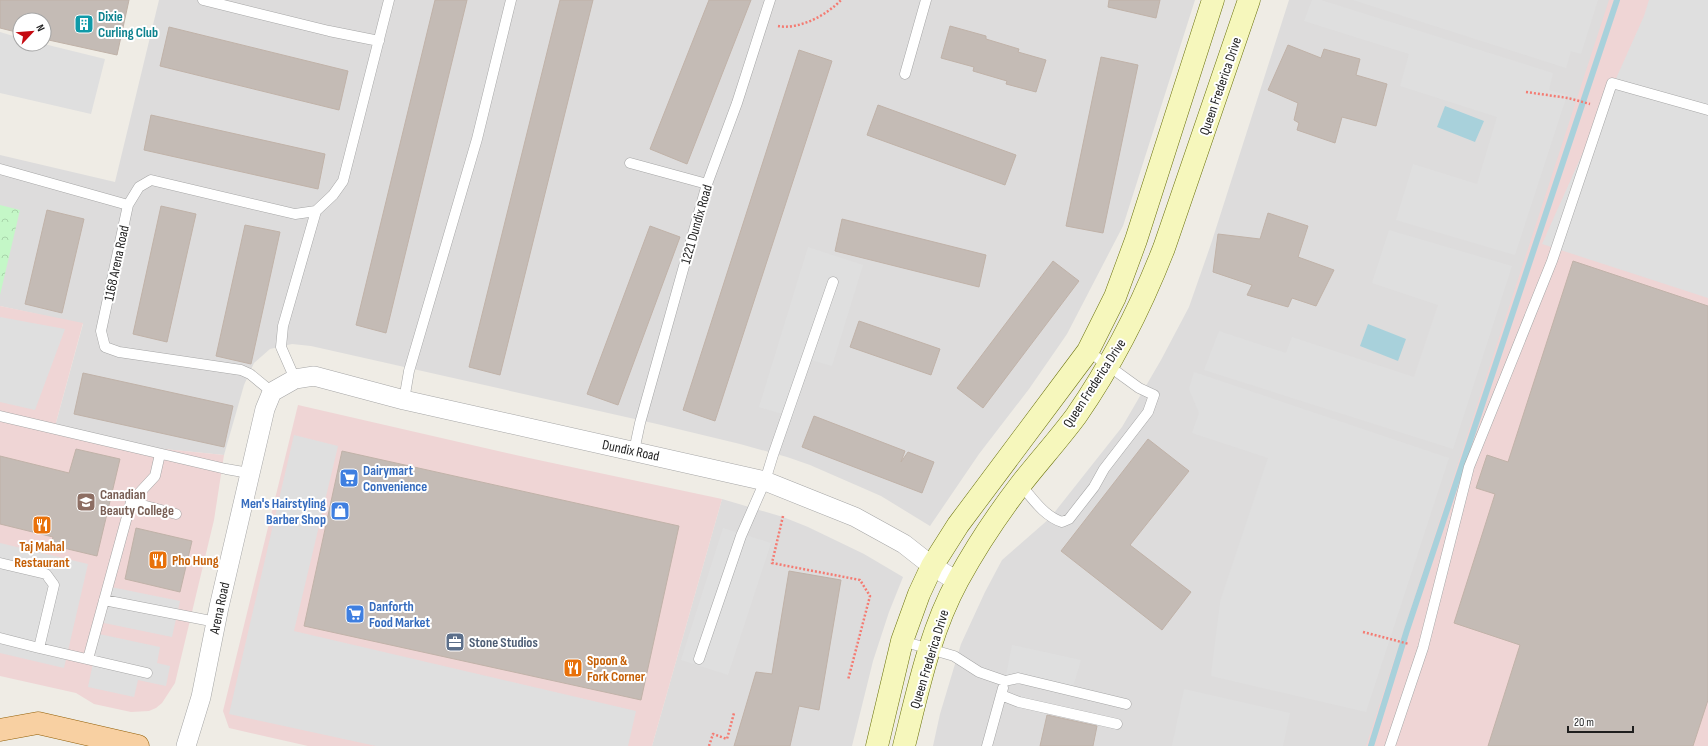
<svg xmlns="http://www.w3.org/2000/svg" width="1708" height="746" font-family="'Sofia Sans Condensed',sans-serif">
  <style>
    .residential { fill: #dddcdc }
    .commercial { fill: #efd5d5 }
    .park { fill: url(#park-crowns) }
    .parking { fill: #dfdfdf }
    .water { fill: #a8d1db }
    .lines { fill: none; stroke-linecap: round; stroke-linejoin: round }
    .stream { stroke: #a8d1db; stroke-width: 6 }
    .building { fill: #c4bbb5; stroke: #c0b2a8 }
    .lane-casing { stroke: #a6a6a6; stroke-width: 11 }
    .street-casing { stroke: #a6a6a6; stroke-width: 20 }
    .secondary-casing { stroke: #6a720a; stroke-width: 23 }
    .primary-casing { stroke: #935f07; stroke-width: 23 }
    .path { stroke: #f47b72; stroke-width: 2.5; stroke-dasharray: 2 2; stroke-linecap: butt }
    .lane { stroke: #fff; stroke-width: 10 }
    .street { stroke: #fff; stroke-width: 19 }
    .secondary { stroke: #f6f7bc; stroke-width: 22 }
    .primary { stroke: #f8d0a2; stroke-width: 22 }
    .labels { text-anchor: middle; stroke-width: 4; stroke-linejoin: round; paint-order: stroke }
    .culture-label { font-size: 14px; font-weight: bold; fill: #0d838f; stroke: #fff; text-anchor: start }
    .street-label { font-size: 14px; fill: #1f1f1f; stroke: #fff }
    .shop-label { font-size: 14px; font-weight: bold; fill: #366cbe; stroke: #fff; text-anchor: start }
    .education-label { font-size: 14px; font-weight: bold; fill: #785e54; stroke: #fff; text-anchor: start }
    .food-label { font-size: 14px; font-weight: bold; fill: #c56008; stroke: #fff; text-anchor: start }
    .service-label { font-size: 14px; font-weight: bold; fill: #4e5e75; stroke: #fff; text-anchor: start }
  </style>
  <defs>
    <pattern id="park-crowns" width="20" height="18" patternUnits="userSpaceOnUse"><rect width="20" height="18" fill="#c4f7c7"/><path d="M2 6a3 3 0 1 1 6 0M12 15a3 3 0 1 1 6 0" fill="none" stroke="#a8d3aa"/></pattern>
  </defs>
  <rect width="100%" height="100%" fill="#efece5"/>
  <path class="residential" d="M159,0H1195L1123,226L1067,334L1029,389L979,454L930,526L881,496L810,465L787,457L740,444L657,424L311,346L292,344L270,349L254,363L244,385L224,455L134,446L54,430L83,324L0,306V155L115,182Z
    M1289,0H1611L1373,746H933L940,714L961,644L985,592L1002,560L1050,518L1122,427L1161,360L1189,307L1211,244Z
    M722,499L783,517L808,527L864,554L903,577L889,612L873,661L852,746H652Z"/>
  <path class="commercial" d="M1609,0H1708V746H1366Z
    M0,306L83,323L54,430L134,446L224,455L214,520L175,683L162,703L156,708L149,711L131,712L94,704L76,693L0,676Z
    M298,405L529,458L722,499L652,746H308L229,728L223,711Z"/>
  <path class="park" d="M0,205L20,210L0,295Z"/>
  <path class="parking" d="M1312,0H1321L1553,73L1549,90L1567,95L1515,255L1396,220L1413,164L1477,184L1497,117L1400,86L1409,54L1304,21Z
    M1353,0H1598L1581,54L1571,51L1566,68Z
    M1649,0H1708V298L1542,244L1644,16Z
    M0,32L20,38V44H44L105,59L91,114L0,93Z
    M1389,230L1512,266L1453,449L1204,370L1219,331L1286,353L1292,337L1414,377L1438,305L1372,283Z
    M808,247L863,265L832,366L811,360L793,417L759,407Z
    M0,317L65,329L35,410L0,402Z
    M1194,372L1449,458L1366,712L1211,676L1220,602L1268,458L1192,433L1199,413L1189,389Z
    M294,435L338,446L294,631L636,711L628,746H376L229,714Z
    M723,528L771,543L728,675L681,660Z
    M0,543L88,564L64,668L0,653Z
    M111,587L180,601L172,637L104,623Z
    M99,634L160,647L157,663L170,666L166,686L138,680L134,697L88,687Z
    M1012,645L1081,660L1072,690L1005,681Z
    M1184,689L1290,713L1283,746H1172Z"/>
  <path class="water" d="M1445,106L1484,121L1475,142L1437,127Z
    M1368,324L1406,339L1398,361L1360,346Z"/>
  <g class="lines">
    <path class="stream" d="M1371,746L1407,630L1617,0"/>
  </g>
  <path class="building" d="M0,0H129L117,55L44,39V20H20V33L0,28Z
    M435,0H467L386,333L356,325Z
    M560,0H593L500,375L469,367Z
    M709,0H751L687,164L650,149Z
    M1109,0H1160L1156,18L1108,7Z
    M950,26L986,36V39L1019,49L1018,52L1046,60L1036,92L1006,84L1007,81L973,71L974,67L941,58Z
    M169,27L348,71L339,110L160,66Z
    M1288,45L1321,58L1324,49L1360,59L1356,75L1387,84L1376,126L1342,117L1335,143L1297,130L1299,123L1294,120L1298,103L1268,90Z
    M799,50L832,61L715,421L683,410Z
    M1101,57L1138,65L1103,233L1066,226Z
    M878,105L1016,155L1005,185L867,135Z
    M151,115L325,154L318,189L144,150Z
    M161,206L196,214L167,342L133,334Z
    M47,210L84,219L62,313L25,304Z
    M1268,213L1308,226L1298,257L1334,270L1316,306L1292,298L1288,307L1247,295L1252,285L1213,272L1218,234L1260,239Z
    M842,219L986,255L979,287L835,251Z
    M245,225L280,232L251,364L216,356Z
    M650,226L680,237L618,405L587,394Z
    M1053,261L1079,281L983,408L957,388Z
    M1573,261L1708,306V700L1693,746H1488L1520,645L1454,623L1495,494L1476,488L1487,455L1508,462Z
    M859,321L940,349L931,375L850,347Z
    M83,373L233,406L224,447L74,414Z
    M814,416L905,451L901,462L908,452L934,462L922,493L802,447Z
    M1148,439L1189,471L1130,545L1191,592L1162,630L1061,551Z
    M76,449L120,459L97,556L51,545L53,537L0,524V456L69,473Z
    M342,451L679,526L641,700L304,626Z
    M136,528L192,541L180,592L125,579Z
    M789,571L841,580L819,710L799,706L790,746H734L756,672L772,674Z
    M1047,715L1097,726L1093,746H1040Z"/>
  <g class="lines">
    <g class="lane-casing">
      <path id="lane" d="M203,0L329,31L379,41
        M905,74L926,0
        M630,163L707,184
        M0,169L128,205
        M295,379L281,347L283,326L316,211
        M272,392L250,374L241,370L119,352L105,347L101,331L128,205L139,187L151,180L295,214L316,211L333,195L343,181L389,0
        M404,400L409,371L477,139L511,0
        M0,416L226,469L249,473
        M634,451L640,423L707,184L737,103L770,0
        M1021,485C1033,499 1044,516 1062,522L1069,519L1094,487L1104,469L1148,412L1154,395L1139,388L1088,351
        M131,502L176,514
        M0,563L46,574L54,585L39,648L0,638
        M104,600L216,622
        M902,641L954,656L979,672L1005,681L1018,678L1126,704
        M39,648L147,673
        M88,659L131,502L155,476L160,454
        M699,659L741,536L765,481L773,455L833,282
        M1001,695L1019,702L1117,724
        M987,746L1003,688
        M1390,746L1423,648L1469,467L1552,261L1612,83L1708,110"/>
    </g>
    <g class="street-casing">
      <path id="street" d="M186,746L201,697L219,607L265,409L272,392L295,379L314,376L404,400L765,481L855,517L904,544L932,566L957,581"/>
    </g>
    <g class="secondary-casing">
      <path id="secondary" d="M877,746L902,641L919,594L932,566L958,525L1088,351L1115,297L1136,240L1213,0
        M904,746C918,690 930,631 958,580C976,547 998,514 1021,484C1039,461 1059,439 1076,416C1112,364 1141,307 1164,248L1249,0"/>
    </g>
    <g class="primary-casing">
      <path id="primary" d="M0,730L38,723L138,746"/>
    </g>
    <path class="path" d="M778,26C799,30 827,15 841,0
      M1526,92L1568,98L1590,104
      M783,516L772,563L860,580L870,596L848,680
      M1363,632L1409,644
      M709,746L713,734L727,739L734,713"/>
    <use href="#lane" class="lane"/>
    <use href="#street" class="street"/>
    <use href="#secondary" class="secondary"/>
    <use href="#primary" class="primary"/>
  </g>
  <defs>
    <g id="building-square" transform="scale(1)"><rect x="-9" y="-9" width="18" height="18" rx="4" fill="#0f9aa8" stroke="#fff"/><path d="M-4-6H4V6H1V3H-1V6H-4ZM-2.5-4.3h1.7v1.8h-1.7ZM.8-4.3h1.7v1.8H.8ZM-2.5-1h1.7V.8h-1.7ZM.8-1h1.7V.8H.8Z" fill="#fff"/></g>
    <g id="supermarket-square" transform="scale(1)"><rect x="-9" y="-9" width="18" height="18" rx="4" fill="#3f7fe0" stroke="#fff"/><path d="M-6-5.5h2.5l.6 2H6L4.5 2H-2.5L-4.4-4H-6ZM-1.5 3.2a1.3 1.3 0 1 0 .1 0ZM3 3.2a1.3 1.3 0 1 0 .1 0Z" fill="#fff"/></g>
    <g id="university-square" transform="scale(1)"><rect x="-9" y="-9" width="18" height="18" rx="4" fill="#8d6e63" stroke="#fff"/><path d="M0-5L7-2L0 1L-7-2ZM-4 1L0 2.5L4 1V4Q0 6-4 4Z" fill="#fff"/></g>
    <g id="shop-square" transform="scale(1)"><rect x="-9" y="-9" width="18" height="18" rx="4" fill="#3f7fe0" stroke="#fff"/><path d="M-5-2.5h2.3a2.7 3.5 0 0 1 5.4 0H5L5.5 6h-11ZM-1.5-2.5h3a1.5 2.3 0 0 0-3 0Z" fill="#fff"/></g>
    <g id="restaurant-square" transform="scale(1)"><rect x="-9" y="-9" width="18" height="18" rx="4" fill="#e8710a" stroke="#fff"/><path d="M-5-6h1v4h1v-4h1v4h1v-4h1v5L-1.5 .5V6h-2V.5L-5-1ZM5-6V6H3V1.5H1.5Q1.5-4 5-6Z" fill="#fff"/></g>
    <g id="office-square" transform="scale(1)"><rect x="-9" y="-9" width="18" height="18" rx="4" fill="#5c6f8a" stroke="#fff"/><path d="M-6-3h4V-5.5h4V-3h4V5H-6ZM-1-4.5V-3h2v-1.5ZM-6 0V1H6V0Z" fill="#fff"/></g>
  </defs>
  <g fill-rule="evenodd">
    <use href="#building-square" x="84" y="24"/>
    <use href="#supermarket-square" x="349" y="478"/>
    <use href="#university-square" x="86" y="502"/>
    <use href="#shop-square" x="340" y="511"/>
    <use href="#restaurant-square" x="42" y="525"/>
    <use href="#restaurant-square" x="158" y="560"/>
    <use href="#supermarket-square" x="355" y="614"/>
    <use href="#office-square" x="455" y="642"/>
    <use href="#restaurant-square" x="573" y="668"/>
  </g>
  <g class="labels">
    <g class="culture-label">
      <text x="98" y="21">Dixie<tspan x="98" dy="16">Curling Club</tspan></text>
    </g>
    <g class="street-label">
      <text transform="translate(1220 86) rotate(-71)" y="5">Queen Frederica Drive</text>
      <text transform="translate(696 224) rotate(-74)" y="5">1221 Dundix Road</text>
      <text transform="translate(116 263) rotate(-78)" y="5">1168 Arena Road</text>
      <text transform="translate(1094 383) rotate(-57)" y="5">Queen Frederica Drive</text>
      <text transform="translate(631 450) rotate(12)" y="5">Dundix Road</text>
      <text transform="translate(219 608) rotate(-78)" y="5">Arena Road</text>
      <text transform="translate(929 659) rotate(-73)" y="5">Queen Frederica Drive</text>
    </g>
    <g class="shop-label">
      <text x="363" y="475">Dairymart<tspan x="363" dy="16">Convenience</tspan></text>
      <text x="326" y="508" text-anchor="end">Men's Hairstyling<tspan x="326" dy="16">Barber Shop</tspan></text>
      <text x="369" y="611">Danforth<tspan x="369" dy="16">Food Market</tspan></text>
    </g>
    <g class="education-label">
      <text x="100" y="499">Canadian<tspan x="100" dy="16">Beauty College</tspan></text>
    </g>
    <g class="food-label">
      <text x="42" y="551" text-anchor="middle">Taj Mahal<tspan x="42" dy="16">Restaurant</tspan></text>
      <text x="172" y="565">Pho Hung</text>
      <text x="587" y="665">Spoon &amp;<tspan x="587" dy="16">Fork Corner</tspan></text>
    </g>
    <g class="service-label">
      <text x="469" y="647">Stone Studios</text>
    </g>
  </g>
  <g transform="translate(32 32) rotate(64)"><circle r="19" fill="#ffffff" stroke="#a5a5a5"/>
  <path d="M0-3L7 15L0 10L-7 15Z" fill="#c50910"/>
  <text y="-6" font-size="11" font-weight="bold" text-anchor="middle" fill="#1f1f1f">N</text>
  </g>
  <path d="M1568 726v6h65v-6" fill="none" stroke="#1f1f1f" stroke-width="2"/>
  <text x="1574" y="726" font-size="12" fill="#1f1f1f" stroke="#ffffff" stroke-width="3" paint-order="stroke">20 m</text>
</svg>
